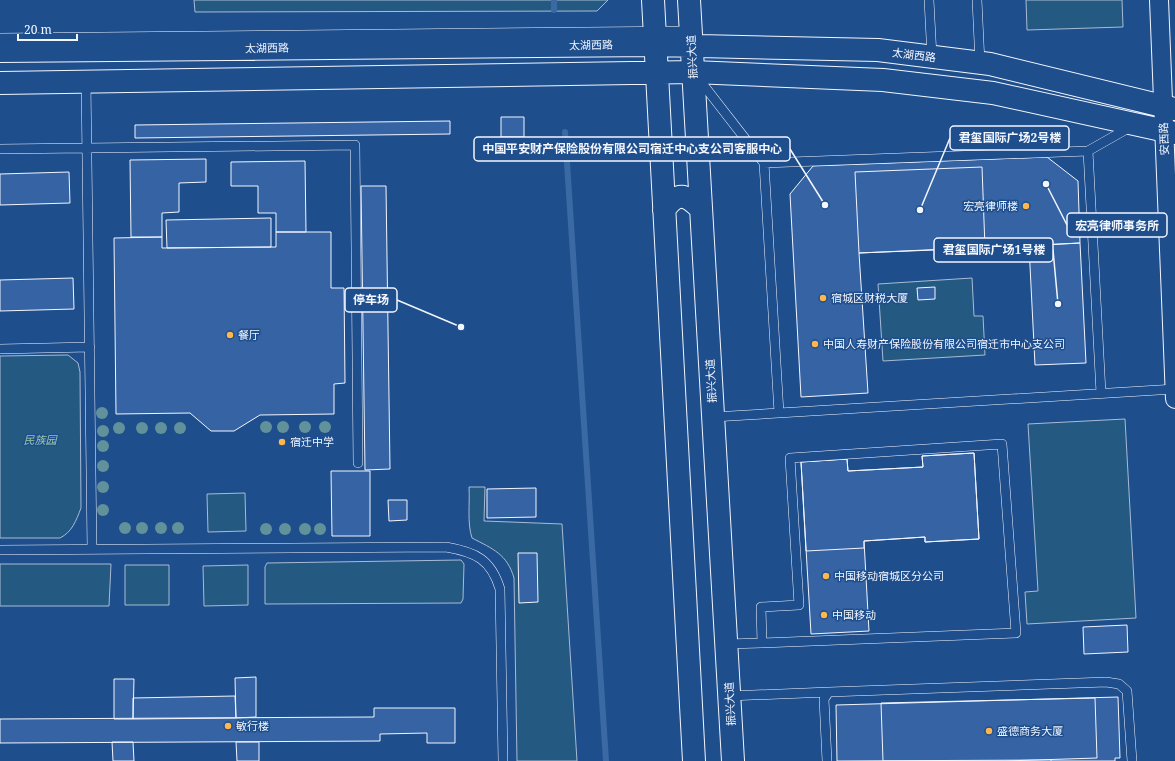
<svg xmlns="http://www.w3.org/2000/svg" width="1175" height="761" font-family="'Noto Serif','Noto Sans SC',serif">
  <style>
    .green { fill: #245a82; stroke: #a8bbd7 }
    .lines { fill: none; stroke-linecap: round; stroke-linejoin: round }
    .stream { stroke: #3b69a3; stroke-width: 6 }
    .building { fill: #3563a3; stroke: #f2f6ff }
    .lane-casing { stroke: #f2f6ff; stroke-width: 10 }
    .street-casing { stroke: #f2f6ff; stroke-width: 20 }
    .secondary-casing { stroke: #f2f6ff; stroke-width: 24 }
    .lane { stroke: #1f4e8c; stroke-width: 9 }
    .street { stroke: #1f4e8c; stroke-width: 18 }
    .secondary { stroke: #1f4e8c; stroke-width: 22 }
    .tree { fill: #61919a }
    .poi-dot { fill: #ffb74d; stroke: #1f4e8c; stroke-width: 1.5 }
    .labels { text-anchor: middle; stroke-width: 3; stroke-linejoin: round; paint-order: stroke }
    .street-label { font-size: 11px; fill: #f2f6ff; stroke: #1f4e8c }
    .poi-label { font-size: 11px; fill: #f2f6ff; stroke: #1f4e8c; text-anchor: start }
    .park-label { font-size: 11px; font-style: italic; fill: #97c8a6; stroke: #1f4e8c }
    .leader { fill: none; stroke: #f2f6ff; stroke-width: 1.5 }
    .callout-dot { fill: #f2f6ff; stroke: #1f4e8c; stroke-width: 1.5 }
    .callout { fill: #1f4e8c; stroke: #f2f6ff; stroke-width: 1.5 }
    .callout-label { font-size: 12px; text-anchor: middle; font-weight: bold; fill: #f2f6ff }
  </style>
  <rect width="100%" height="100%" fill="#1f4e8c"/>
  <path class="green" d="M194,0H608L597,11L195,12Z
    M1026,0H1122L1123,27L1027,30Z
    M972,278L974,316H983L985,355L883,361L878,284Z
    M68,355L78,363L80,372L81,508C76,521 72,532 60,538H0V356Z
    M1125,419L1136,618L1027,624L1025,592L1038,591L1028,424Z
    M469,487H485L484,521L562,524L577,761H517L514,578C507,554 493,549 472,538C467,523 470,504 469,487Z
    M245,493L246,531L208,532L207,494Z
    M461,560L464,564L463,599L461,603L265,604V567L267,563Z
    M0,564H111L109,606H0Z
    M125,565H169V605H125Z
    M248,565V605L204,606L203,566Z"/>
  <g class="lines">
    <path class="stream" d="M554,0V10
      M565,132L606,761"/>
  </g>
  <path class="building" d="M501,117H524V137H501Z
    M450,121V134L135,138V125Z
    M1047,157L1078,181L1080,243L859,253L868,393L801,397L790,194L813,166Z
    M206,159V182L179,183V212L162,213V237H131L130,160Z
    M305,161L306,232H276V213H258V186H231V162Z
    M982,167L985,248L859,253L855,172Z
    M69,172L70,203L0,205V174Z
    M361,186H386L390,469L365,470Z
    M271,218V247L167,248L166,220Z
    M276,232H331V288H344L345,383L334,384V414L260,415L234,431H211L190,413L116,414L114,238L162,237V248L276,247Z
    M1080,243L1086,363L1035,365L1029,246Z
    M73,278L74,309L0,311V280Z
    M935,287V299L918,300L917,288Z
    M974,453L979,539L925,542V537L864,541L869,631L811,634L801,462L847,459L848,471L923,467L922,456Z
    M974,453L979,539L925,542V537L864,541V548L806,551L801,462L847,459L848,471L923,467L922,456Z
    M331,471H370V536H332Z
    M536,488V517L487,518V489Z
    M388,500H407V520L389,521Z
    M518,553H537L538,602L519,603Z
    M1127,625L1128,652L1084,654L1083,627Z
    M256,677V717L236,718L235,678Z
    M114,679H134L133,719H114Z
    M235,696L236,718L133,719V698Z
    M1118,697L1120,758H1115V761H1051V760L837,761L836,705Z
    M1095,698L1097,758L1005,761H883L881,703Z
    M374,708H455V743H427V733L380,734V741L0,743V719L374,717Z
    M112,742H133L134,761H113Z
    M236,742H259V761H237Z"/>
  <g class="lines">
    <g class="lane-casing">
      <path id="lane" d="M929,0L932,57
        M977,0L980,63
        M0,38L691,31
        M698,78L764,163L1088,151L1132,126
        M86,82L92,549
        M0,149L355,145L358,463
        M1088,151L1101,393
        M764,163L779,413
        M0,349L90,347
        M713,417L1175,389
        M0,550L446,547C475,552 491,559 500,589L503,761
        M726,644L762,643L1016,633L1002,444L790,458L799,605L761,607L762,643
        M729,696L829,692
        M827,761L824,699L829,692L1106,682L1119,684L1127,691L1132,761"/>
    </g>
    <g class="street-casing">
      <path id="street" d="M1159,0L1175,399"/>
    </g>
    <g class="secondary-casing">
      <path id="secondary" d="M653,0L694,761
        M689,0L733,761
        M0,51L655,45L878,50L990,64L1175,109
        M0,83L693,72L883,80L993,93L1175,133
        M664,210C677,191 686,194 701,209"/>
    </g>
    <use href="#lane" class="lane"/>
    <use href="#street" class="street"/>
    <use href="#secondary" class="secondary"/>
  </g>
  <g class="tree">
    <circle cx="102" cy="413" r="6"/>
    <circle cx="266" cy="427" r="6"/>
    <circle cx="283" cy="427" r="6"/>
    <circle cx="305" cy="427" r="6"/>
    <circle cx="325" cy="427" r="6"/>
    <circle cx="119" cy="428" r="6"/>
    <circle cx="142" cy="428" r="6"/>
    <circle cx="161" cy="428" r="6"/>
    <circle cx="180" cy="428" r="6"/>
    <circle cx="103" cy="431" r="6"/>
    <circle cx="103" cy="446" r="6"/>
    <circle cx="103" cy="466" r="6"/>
    <circle cx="103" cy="487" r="6"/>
    <circle cx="103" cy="510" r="6"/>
    <circle cx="125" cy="528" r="6"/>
    <circle cx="142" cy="528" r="6"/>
    <circle cx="161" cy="528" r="6"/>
    <circle cx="178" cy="528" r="6"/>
    <circle cx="266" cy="529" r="6"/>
    <circle cx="285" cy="529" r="6"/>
    <circle cx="305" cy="529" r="6"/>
    <circle cx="320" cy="529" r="6"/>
  </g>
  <g class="poi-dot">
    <circle cx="1026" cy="206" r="4"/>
    <circle cx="823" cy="298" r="4"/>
    <circle cx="230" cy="335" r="4"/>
    <circle cx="815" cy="344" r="4"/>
    <circle cx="282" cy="442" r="4"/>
    <circle cx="826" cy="576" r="4"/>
    <circle cx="824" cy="615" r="4"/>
    <circle cx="228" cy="726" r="4"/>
    <circle cx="989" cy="731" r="4"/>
  </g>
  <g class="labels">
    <g class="street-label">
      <text transform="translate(591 45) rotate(-1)" y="4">太湖西路</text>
      <text transform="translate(267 48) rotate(-1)" y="4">太湖西路</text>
      <text transform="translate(914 55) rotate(7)" y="4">太湖西路</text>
      <text transform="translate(692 57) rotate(-93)" y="4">振兴大道</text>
      <text transform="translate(1164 139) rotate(-92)" y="4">安西路</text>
      <text transform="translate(711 381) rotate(-93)" y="4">振兴大道</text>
      <text transform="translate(730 704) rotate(-93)" y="4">振兴大道</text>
    </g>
    <g class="poi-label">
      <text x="1018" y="210" text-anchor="end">宏亮律师楼</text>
      <text x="831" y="302">宿城区财税大厦</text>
      <text x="238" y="339">餐厅</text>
      <text x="823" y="348">中国人寿财产保险股份有限公司宿迁市中心支公司</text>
      <text x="290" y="446">宿迁中学</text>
      <text x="834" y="580">中国移动宿城区分公司</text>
      <text x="832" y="619">中国移动</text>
      <text x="236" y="730">敏行楼</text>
      <text x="997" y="735">盛德商务大厦</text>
    </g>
    <g class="park-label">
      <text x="40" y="444">民族园</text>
    </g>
  </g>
  <path class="leader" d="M920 210L950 138M825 205L790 149M1046 184L1067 225M1058 304L1053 250M461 327L397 300"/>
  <g class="callout-dot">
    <circle cx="920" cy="210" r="4"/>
    <circle cx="825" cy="205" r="4"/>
    <circle cx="1046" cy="184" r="4"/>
    <circle cx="1058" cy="304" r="4"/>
    <circle cx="461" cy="327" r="4"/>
  </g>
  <g class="callout">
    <rect x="950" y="126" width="119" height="24" rx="4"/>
    <rect x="474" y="137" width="316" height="24" rx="4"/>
    <rect x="1067" y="213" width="100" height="24" rx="4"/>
    <rect x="934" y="238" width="119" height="24" rx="4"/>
    <rect x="345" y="288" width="52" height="24" rx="4"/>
  </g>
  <g class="callout-label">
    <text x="1010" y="142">君玺国际广场2号楼</text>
    <text x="632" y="153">中国平安财产保险股份有限公司宿迁中心支公司客服中心</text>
    <text x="1117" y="230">宏亮律师事务所</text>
    <text x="994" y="254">君玺国际广场1号楼</text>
    <text x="371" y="304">停车场</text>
  </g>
  <path d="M18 34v6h59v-6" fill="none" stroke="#f2f6ff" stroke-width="2"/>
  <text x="24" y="34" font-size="12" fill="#f2f6ff" stroke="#1f4e8c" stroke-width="3" paint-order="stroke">20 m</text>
</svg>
